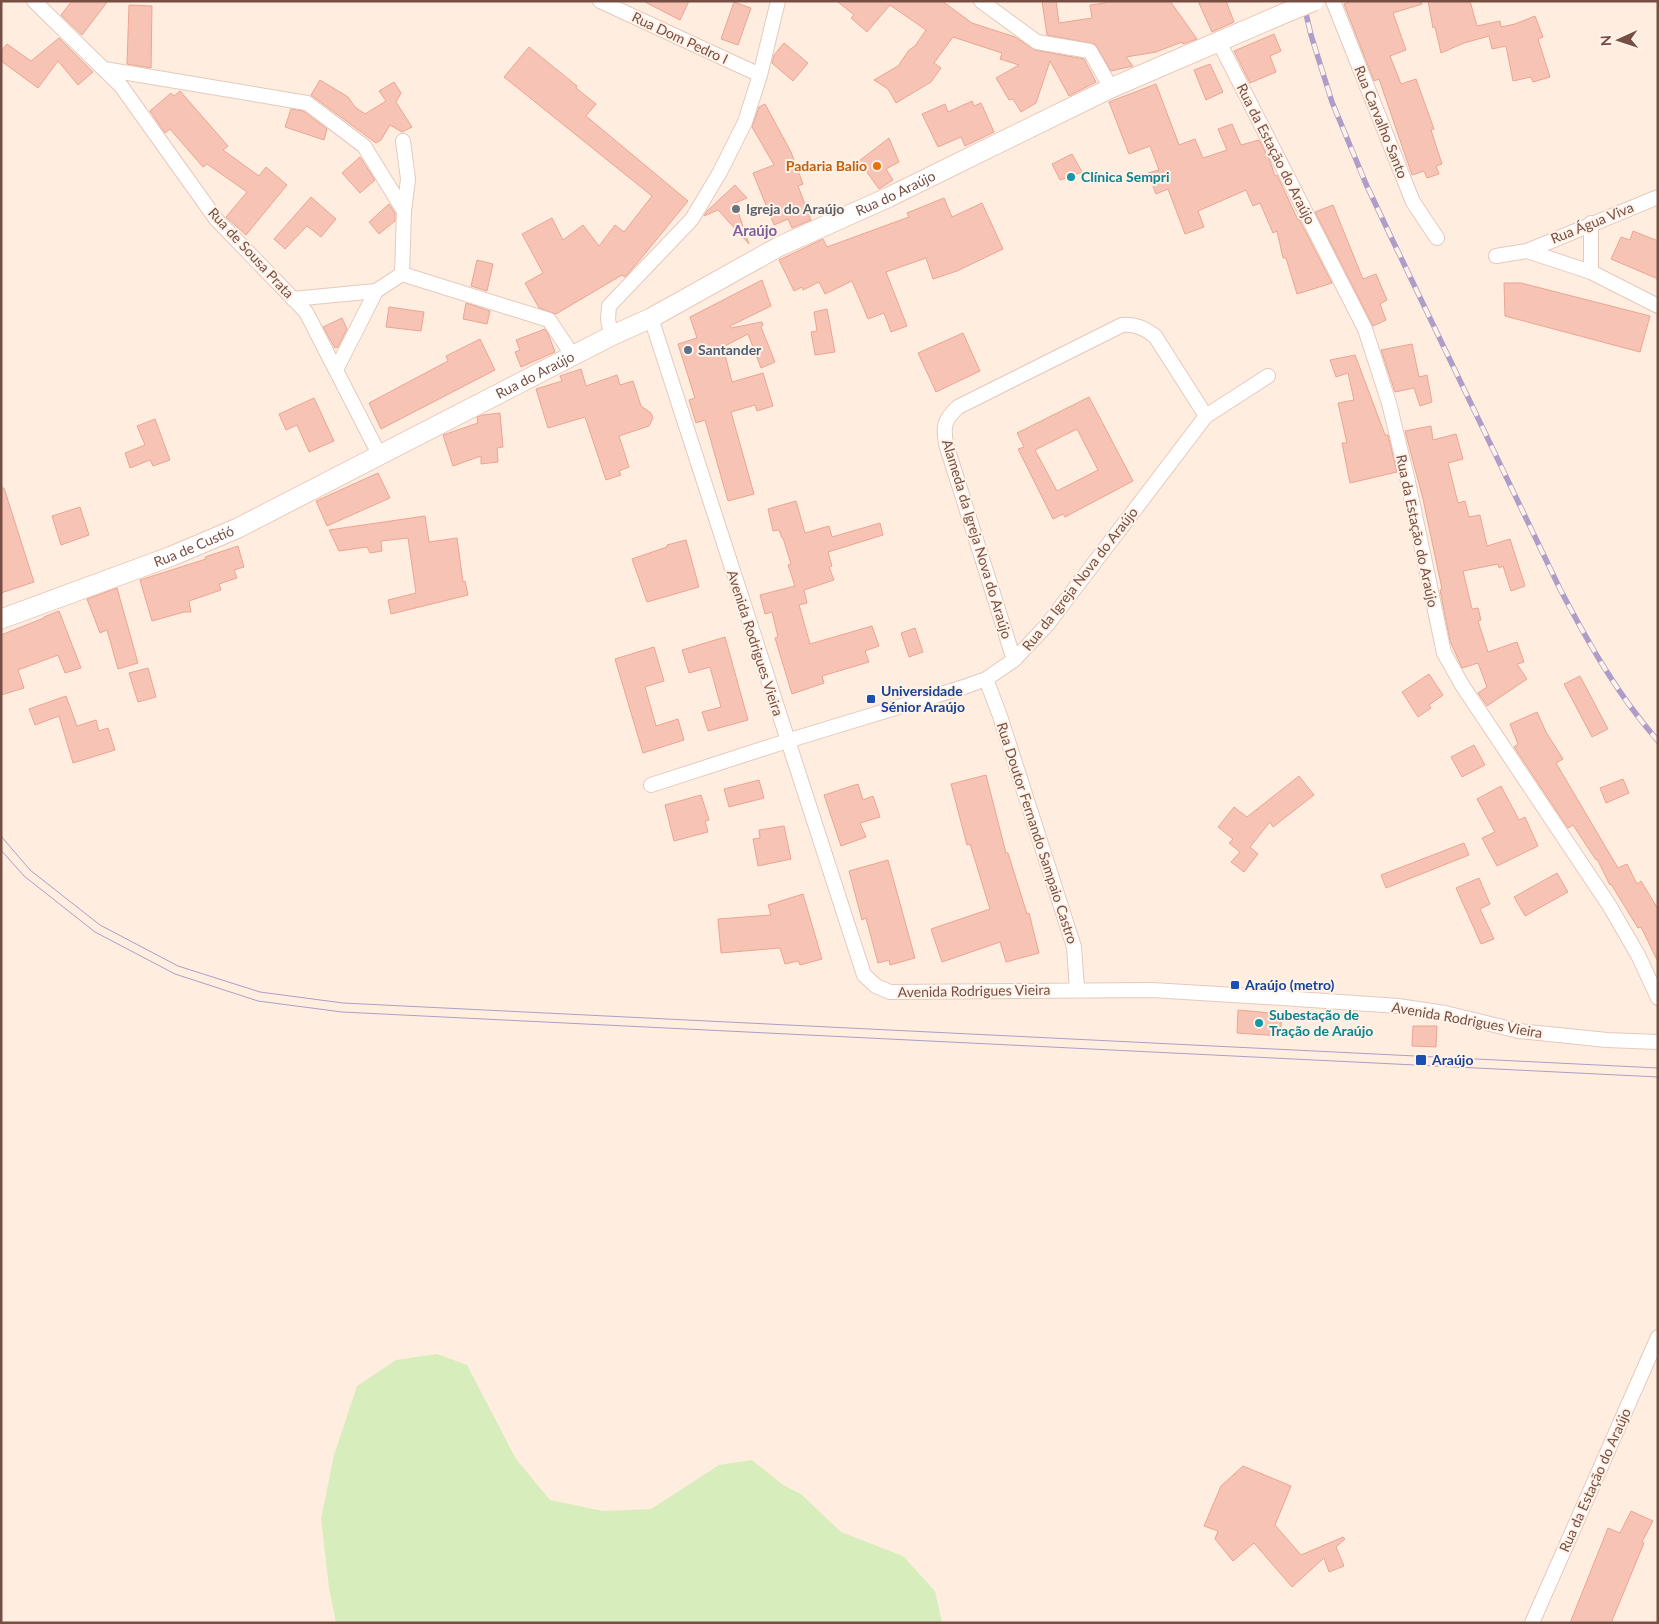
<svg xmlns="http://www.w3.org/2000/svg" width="1659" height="1624" font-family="Lato,sans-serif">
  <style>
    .green { fill: #d8edbc }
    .building { fill: #f7c3b4; stroke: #eba593; fill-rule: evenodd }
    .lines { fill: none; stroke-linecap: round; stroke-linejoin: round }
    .street-casing { stroke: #e5c9bd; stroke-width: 16 }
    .secondary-casing { stroke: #ebc8b9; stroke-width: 21 }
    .street { stroke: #fff; stroke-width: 14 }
    .secondary { stroke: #fff; stroke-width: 19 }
    .tram { stroke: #ad9dc8; stroke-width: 1 }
    .rail-casing { stroke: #ad9dc8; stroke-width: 5.5 }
    .rail { stroke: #fff2e7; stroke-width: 4; stroke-dasharray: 11; stroke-linecap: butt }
    .secondary-bridge-casing { stroke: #ebc8b9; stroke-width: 21; stroke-linecap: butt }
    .secondary-bridge { stroke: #fff; stroke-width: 19 }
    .food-dot { fill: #e8710a; stroke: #fff2e7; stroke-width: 2 }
    .culture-dot { fill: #0f9aa8; stroke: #fff2e7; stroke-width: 2 }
    .worship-dot { fill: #6b7280; stroke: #fff2e7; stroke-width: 2 }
    .service-dot { fill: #5c6f8a; stroke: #fff2e7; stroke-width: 2 }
    .transit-dot { fill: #1a4fb4; stroke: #fff2e7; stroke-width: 2 }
    .labels { text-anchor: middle; stroke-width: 4; stroke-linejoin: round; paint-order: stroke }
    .street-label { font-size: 14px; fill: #774e44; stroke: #fff2e7 }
    .food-label { font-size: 14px; font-weight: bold; fill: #c56008; stroke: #fff2e7; text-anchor: end }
    .culture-label { font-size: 14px; font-weight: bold; fill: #0d838f; stroke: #fff2e7; text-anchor: start }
    .worship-label { font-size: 14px; font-weight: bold; fill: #5b616d; stroke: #fff2e7; text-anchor: start }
    .service-label { font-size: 14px; font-weight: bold; fill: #4e5e75; stroke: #fff2e7; text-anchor: start }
    .transit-label { font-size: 14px; font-weight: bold; fill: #164399; stroke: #fff2e7; text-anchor: start }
    .neighbourhood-label { font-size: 15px; font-weight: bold; fill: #7d5f9c; stroke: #fff2e7 }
  </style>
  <rect width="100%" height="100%" fill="#ffeddf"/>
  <path class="green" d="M437,1354L467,1365L516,1459L550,1500L603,1511L651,1509L719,1465L752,1460L783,1485L801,1494L841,1532L903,1556L935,1591L942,1623H336L329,1588L321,1519L334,1455L357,1386L396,1360Z"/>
  <path class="building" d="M72,1H108L82,35L61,15Z
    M643,1H689L680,20Z
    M837,1H942L972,23L1015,37L1035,50L1084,59L1096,82L1069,96L1050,61L1036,103L1021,112L1013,99L1009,100L996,78L1019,65L1000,59L1002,53L953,37L934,63L941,68L931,82L896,103L888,89L874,80L898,66L909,50L915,46L926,30L890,5L867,32L851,18L854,15Z
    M1042,1H1056L1059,23L1092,18L1090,5L1105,3V1H1170L1197,39L1183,44L1182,42L1156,52L1126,57L1133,66L1111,71L1095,44L1047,35Z
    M1198,1H1226L1234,22L1212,32Z
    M1351,1H1421L1422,4L1393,13L1406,50L1390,56L1401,84L1416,79L1434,129L1431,130L1442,164L1436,166L1439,174L1427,178L1424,171L1412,175L1379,79L1374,81L1344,4Z
    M1428,1H1470L1477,26L1500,21L1501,27L1515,24L1535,16L1543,37L1538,39L1550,77L1533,82L1531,77L1513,81L1506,46L1492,49L1489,36L1464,43L1441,53L1435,27L1433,28Z
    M734,2L751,8L738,45L721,39Z
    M129,5L152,6L151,68L127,64Z
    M1274,34L1281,51L1270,56L1276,72L1250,83L1234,51Z
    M59,38L93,72L78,85L58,61L38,88L1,61V51L7,44L31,61Z
    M784,43L808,63L793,81L772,63L774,55Z
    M529,47L577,86L576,88L596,104L586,116L688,201L639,261L625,277L622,275L556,314L539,308L525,283L543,273L522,234L552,218L563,240L583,225L599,246L615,225L624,232L652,196L504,77Z
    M1210,64L1223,92L1206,100L1194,70Z
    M320,80L348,97L355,107L365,114L386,101L379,91L394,82L401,93L396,102L412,127L402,132L390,125L381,140L376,143L311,95Z
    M1156,84L1179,145L1195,139L1203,158L1227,150L1218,129L1232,124L1241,145L1259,140L1270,161L1275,176L1277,175L1298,220L1299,219L1332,283L1297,294L1286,258H1283L1277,231L1273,233L1260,203L1253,206L1246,190L1198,211L1204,227L1185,234L1168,189L1156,194L1148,173L1159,170L1150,146L1129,154L1109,102Z
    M180,91L228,146L223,150L259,176L266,167L287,185L246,235L226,217L247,192L207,164L203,167L170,129L165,133L150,111L171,93L174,96Z
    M972,101L974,106L981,103L994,132L965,146L961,137L938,147L922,114L945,104L948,112Z
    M765,104L791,152L803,184L798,186L811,220L792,228L788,219L774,225L753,173L774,165L752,127L759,107Z
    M291,109L303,111L327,129L324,140L285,127Z
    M889,138L899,162L886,169L893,180L879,189L859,161Z
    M1072,154L1082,172L1060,180L1052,164Z
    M360,157L375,180L360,193L342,173Z
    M735,185L747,198L735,203L749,244L718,210L704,216L707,211Z
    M311,197L336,219L321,237L307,226L285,249L274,239Z
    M944,198L952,217L982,203L1003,249L957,271L933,279L926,258L886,272L907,326L891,332L884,313L868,319L852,281L825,294L819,282L803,290L802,287L794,291L779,260L823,239L827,247L909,217L907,213Z
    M389,204L395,213V221L379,234L369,222Z
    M1333,205L1363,279L1376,274L1387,300L1380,304L1386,320L1373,326L1315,212Z
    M1633,231L1658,241V279L1611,259L1621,237L1630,240Z
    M477,260L493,264L487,291L471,286Z
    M762,280L771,306L730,326L731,328L762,322L763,325L761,327L775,362L761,368L748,334L723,347L732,382L763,373L773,406L757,411L755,405L731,412L754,494L728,501L705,420L696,423L689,400L695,398L678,344L697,338L690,317Z
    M1504,283H1521L1650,316L1640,352L1505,316Z
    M466,303L490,311L487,324L463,319Z
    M389,307L424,312L421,331L386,327Z
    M827,309L835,352L815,355L811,332L817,331L814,312Z
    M342,318L347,329L338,347L335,348L323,327Z
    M545,329L549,336L555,352L521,367L515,352L520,350L516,340Z
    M963,333L980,371L936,392L918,353Z
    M480,339L495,370L381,429L369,403L448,361L446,356Z
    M1412,344L1419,377L1427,375L1432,402L1420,406L1414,388L1395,392L1381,350Z
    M1355,355L1385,435H1388L1397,472L1350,483L1342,443H1347L1338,403L1354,400L1348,373L1336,377L1330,360Z
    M581,369L586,386L617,375L620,385L633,381L641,406L651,413L653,418L649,426L619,436L629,467L619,471L621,475L606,480L585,417L548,428L536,389L562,381L560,376Z
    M1089,397L1133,481L1065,517L1063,514L1053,519L1018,449L1024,447L1017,433ZM1077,429L1098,470L1057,491L1035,450Z
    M314,398L334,441L309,452L297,425L286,430L279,414Z
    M500,413L503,447L497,448L498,462L481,464V456L453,466L443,435L478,423L477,417L483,415Z
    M155,419L170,460L153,466L150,460L130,468L125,453L145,445L137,426Z
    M1431,426L1433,440L1456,434L1463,459L1448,463L1458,503L1465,501L1469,517L1480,515L1487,546L1510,539L1525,586L1511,591L1503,566L1499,568L1498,564L1463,571L1472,609L1478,608L1481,620L1478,621L1488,652L1517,642L1524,662L1517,664L1527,679L1487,706L1478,693L1487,687L1478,663L1462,668L1450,641L1440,590L1442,589L1423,499L1405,431Z
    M378,473L390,498L327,526L316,501Z
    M1,488H4L34,582L1,593Z
    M796,501L805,533L829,526L832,537L880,523L883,535L828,552L832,566L829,567L834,580L804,590L807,603L799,605L810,644L872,626L879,646L865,651L869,662L822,676L824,683L792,694L775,638L778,637L772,612L765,614L760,595L795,586L788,565L791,564L783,538H782L779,530L773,531L768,509Z
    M80,507L89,535L61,545L52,516Z
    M425,516L429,542L457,538L463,582L465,581L468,595L391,614L388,600L416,593L408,538L381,541L382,551L370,553L367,547L339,551L329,530Z
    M686,540L699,587L647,602L632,559L667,547V545Z
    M238,546L244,567L234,570L237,578L219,584L221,590L189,601L191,612H184L152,621L140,580L206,559L205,557Z
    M117,588L138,663L118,669L107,630L100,633L87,599Z
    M59,611L81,668L65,673L58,655L18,670L24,688L1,695V635L44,618V617Z
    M915,628L923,652L909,657L901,633Z
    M725,637L748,720L708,731L702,712L721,707L710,667L689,673L682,650Z
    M654,647L664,681L645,687L656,726L678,719L684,740L643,753L615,659Z
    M148,668L156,697L138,702L129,673Z
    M1429,674L1443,695L1429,705L1431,708L1418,717L1402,692Z
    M1580,676L1608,729L1592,737L1564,684Z
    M66,696L77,726L96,720L99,731L108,728L115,750L73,763L59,716L35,725L29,709Z
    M1537,712L1546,732L1563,759L1556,763L1618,868L1627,864L1637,884L1641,881L1658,909V962L1641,927L1638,928L1611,884L1610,885L1597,859L1596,860L1573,825L1568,828L1514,747L1518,744L1510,724Z
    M1474,745L1485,765L1462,777L1451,757Z
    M986,775L1006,853H1008L1027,914L1029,913L1039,953L1006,962L1000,942L942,962L931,929L990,909L970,844L967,845L951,784Z
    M1299,776L1314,795L1273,827L1270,822L1250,847L1258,854L1244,872L1231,862L1240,852L1229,843L1233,839L1218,827L1234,807L1247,817Z
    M1623,779L1629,793L1606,803L1600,788Z
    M759,780L764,798L729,807L724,789Z
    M858,784L863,800L873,796L880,817L860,823L866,837L841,846L824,795Z
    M1501,786L1519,820L1525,817L1538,846L1497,866L1482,838L1495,832L1477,799Z
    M701,795L709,820L705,821L708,832L674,841L665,805Z
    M784,826L791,859L758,866L753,839L760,838L759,830Z
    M1464,843L1469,855L1386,888L1381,875Z
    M888,860L915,958L890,965L889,960L878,963L866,918L862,920L849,871Z
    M1557,873L1568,892L1525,916L1514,897Z
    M1479,878L1490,904L1480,909L1494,939L1481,944L1456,888Z
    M803,894L822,959L800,965L798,961L785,964L780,948L721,953L718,919L771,915L768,905Z
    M1238,1010L1282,1014L1280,1036L1237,1033Z
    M1413,1026H1437L1436,1047L1412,1046Z
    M1243,1466L1291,1486L1275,1525L1301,1555L1343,1537L1345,1539L1336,1547L1344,1566L1329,1572L1324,1558L1292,1587L1254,1543L1233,1561L1215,1539L1218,1531L1204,1526L1221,1486Z
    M1631,1511L1653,1521L1642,1542L1644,1543L1611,1623H1570L1608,1528L1620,1533Z"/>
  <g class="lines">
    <g class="street-casing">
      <path id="street" d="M34,1L121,86L216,219L306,312L380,456
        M600,1L760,75
        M981,1L1037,42L1090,51L1111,88
        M1333,1L1413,202L1437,238
        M1219,42L1365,329L1389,403L1407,477L1444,653L1462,685L1609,905L1638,955L1658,998
        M104,69L307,103L364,146L404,211L402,274L549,320L573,356
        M403,141L408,179L404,211
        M1527,251L1658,197
        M1496,256L1527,251L1591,272L1658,306
        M1591,272V223
        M293,299L376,291L402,274
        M651,318L864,975L876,986L890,992L1152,990L1282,998L1398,1006L1445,1013L1519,1031L1607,1040L1658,1042
        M611,336L608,319L609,306L692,219L720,172L745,122L760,75L778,1
        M336,370L376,291
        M1014,660L946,444C943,426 944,420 958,407L1122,325C1136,324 1144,328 1155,336L1206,416
        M986,679L1000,716L1074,947L1077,989
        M651,785L787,741L964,687L986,679L1014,660L1047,625L1206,416L1268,376
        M1532,1623L1658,1337"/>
    </g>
    <g class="secondary-casing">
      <g id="secondary">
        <path id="s1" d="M1,619L172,556L238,528L611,336L651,318L780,246L887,198L1111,88L1278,16"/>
      </g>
    </g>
    <use href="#street" class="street"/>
    <use href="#secondary" class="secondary"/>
    <path class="tram" d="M1,836L30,870L100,925L178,966L260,992L343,1003L1658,1068
      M1,850L24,876L95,932L175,974L258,1001L342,1012L1658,1077"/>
    <g class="rail-casing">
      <path id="rail" d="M1303,1L1311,35L1332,102L1366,184L1391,237L1560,589C1589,644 1617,694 1658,741"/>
    </g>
    <use href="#rail" class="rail"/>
    <g class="secondary-bridge-casing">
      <path id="secondary-bridge" d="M1278,16L1314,1"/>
    </g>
    <use href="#secondary-bridge" class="secondary-bridge"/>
  </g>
  <circle class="food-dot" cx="877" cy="166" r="5"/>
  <g class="culture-dot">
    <circle cx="1071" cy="177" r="5"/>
    <circle cx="1259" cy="1023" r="5"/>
  </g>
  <circle class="worship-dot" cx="736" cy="209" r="5"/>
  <circle class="service-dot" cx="688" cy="350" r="5"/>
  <g class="transit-dot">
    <rect x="866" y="694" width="10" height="10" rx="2.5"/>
    <rect x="1230" y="980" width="10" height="10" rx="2.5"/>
    <rect x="1415" y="1054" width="12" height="12" rx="2.5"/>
  </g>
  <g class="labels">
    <g class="street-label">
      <text transform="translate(680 38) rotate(25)" y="5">Rua Dom Pedro I</text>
      <text transform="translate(1381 122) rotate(68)" y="5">Rua Carvalho Santo</text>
      <text transform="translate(1276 154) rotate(63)" y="5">Rua da Estação do Araújo</text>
      <text dy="5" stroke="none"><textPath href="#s1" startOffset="992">Rua do Araújo</textPath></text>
      <text transform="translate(1592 223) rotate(-22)" y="5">Rua Água Viva</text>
      <text transform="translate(251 253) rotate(47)" y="5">Rua de Sousa Prata</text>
      <text dy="5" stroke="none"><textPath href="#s1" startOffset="588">Rua do Araújo</textPath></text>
      <text transform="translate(1417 531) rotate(78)" y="5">Rua da Estação do Araújo</text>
      <text transform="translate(977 539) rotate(73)" y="5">Alameda da Igreja Nova do Araújo</text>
      <text dy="5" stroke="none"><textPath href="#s1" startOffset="206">Rua de Custió</textPath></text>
      <text transform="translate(1080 579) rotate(-52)" y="5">Rua da Igreja Nova do Araújo</text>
      <text transform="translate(755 643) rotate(72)" y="5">Avenida Rodrigues Vieira</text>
      <text transform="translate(1037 833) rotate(72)" y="5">Rua Doutor Fernando Sampaio Castro</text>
      <text transform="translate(974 991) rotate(-1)" y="5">Avenida Rodrigues Vieira</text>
      <text transform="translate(1467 1020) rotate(10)" y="5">Avenida Rodrigues Vieira</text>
      <text transform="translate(1595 1480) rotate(-66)" y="5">Rua da Estação do Araújo</text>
    </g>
    <g class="food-label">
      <text x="867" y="171">Padaria Balio</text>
    </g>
    <g class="culture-label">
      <text x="1081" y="182">Clínica Sempri</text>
      <text x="1269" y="1020">Subestação de<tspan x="1269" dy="16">Tração de Araújo</tspan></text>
    </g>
    <g class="worship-label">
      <text x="746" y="214">Igreja do Araújo</text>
    </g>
    <g class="service-label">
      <text x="698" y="355">Santander</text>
    </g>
    <g class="transit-label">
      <text x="881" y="696">Universidade<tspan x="881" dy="16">Sénior Araújo</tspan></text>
      <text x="1245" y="990">Araújo (metro)</text>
      <text x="1432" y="1065">Araújo</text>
    </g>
    <g class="neighbourhood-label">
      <text x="755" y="236">Araújo</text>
    </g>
  </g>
  <rect width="1659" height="1624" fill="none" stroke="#774e44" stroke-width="5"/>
  <g transform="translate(1619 40) rotate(267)" stroke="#fff2e7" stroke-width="4" paint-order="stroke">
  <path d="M0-4L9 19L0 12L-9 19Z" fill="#774e44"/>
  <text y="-8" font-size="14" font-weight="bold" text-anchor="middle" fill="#774e44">N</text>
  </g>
</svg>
